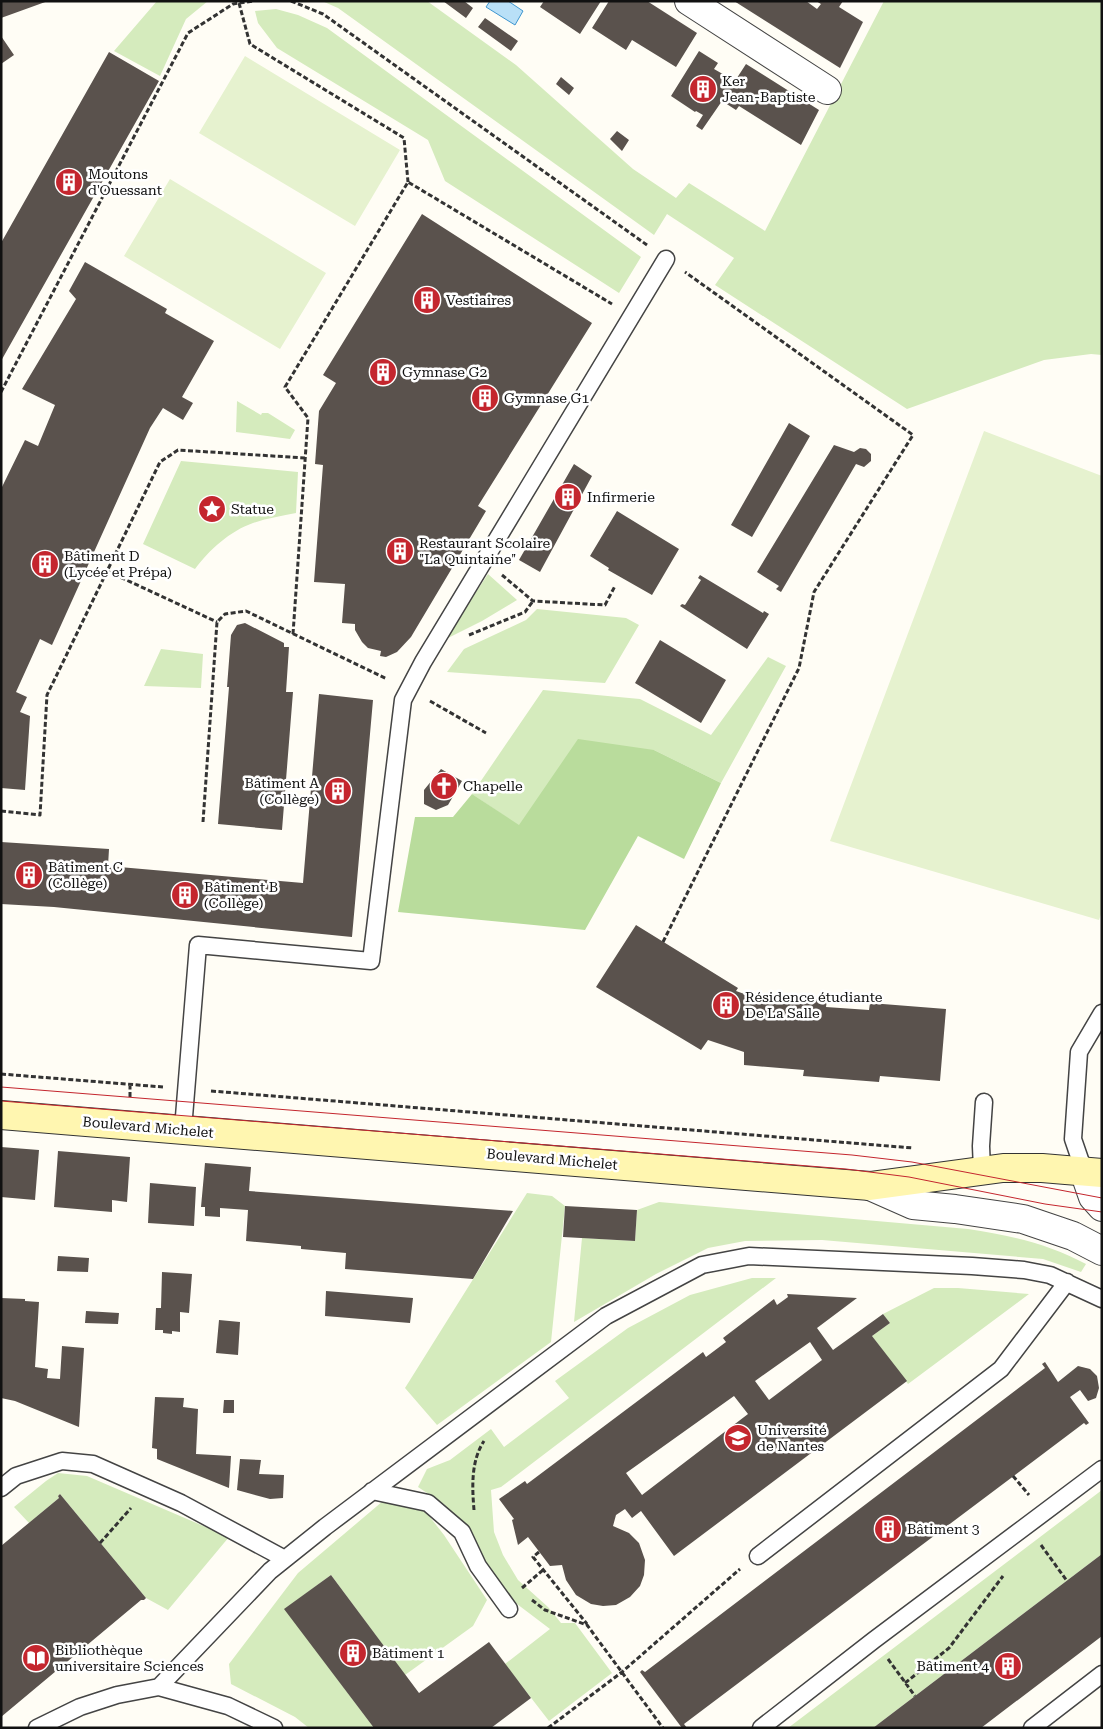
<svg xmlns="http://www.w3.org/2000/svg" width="1103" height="1729" font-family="'Roboto Serif',serif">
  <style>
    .green { fill: #d5ebbd }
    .forest { fill: #b9dc9c }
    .pitch { fill: #e6f2cf }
    .water { fill: #b9e0f7; stroke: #3f96cf }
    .building { fill: #5a524d; fill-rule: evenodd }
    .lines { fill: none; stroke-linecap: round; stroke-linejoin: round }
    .lane-casing { stroke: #444; stroke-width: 19 }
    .street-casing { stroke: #444; stroke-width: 30 }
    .secondary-casing { stroke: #333; stroke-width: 30 }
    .path { stroke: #333; stroke-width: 3; stroke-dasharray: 5 2.5; stroke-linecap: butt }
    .lane { stroke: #fff; stroke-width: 16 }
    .street { stroke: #fff; stroke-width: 28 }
    .secondary { stroke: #fff6b0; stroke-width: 28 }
    .tram { stroke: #c4262e; stroke-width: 1 }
    .labels { text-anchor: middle; stroke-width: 5; stroke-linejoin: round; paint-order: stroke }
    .poi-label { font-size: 14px; fill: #111; stroke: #fff; text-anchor: start }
    .street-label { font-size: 14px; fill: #111; stroke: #fff }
  </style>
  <rect width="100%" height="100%" fill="#fffdf5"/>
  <path class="green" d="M157,1H208L186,19L160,76L114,51Z
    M322,1H427L516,65L633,169L676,198L689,183L765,231L884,1H1102V355L1091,354L1044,360L907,409L715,285L734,258L667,214L654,235L338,8Z
    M276,9L298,15L327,28L641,257L619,293L445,181L428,140L277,48L258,23L255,11Z
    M237,401L261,415L262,413H268L295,430L290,439L236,432Z
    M181,461L298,472L296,513C282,516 267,518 253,523C230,531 209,550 195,569L143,544Z
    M488,574L517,600L482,621L444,640Z
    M537,609L626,618L639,625L605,683L447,672L464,649L526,620Z
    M161,649L203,654L201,688L144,686Z
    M768,657L786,666L721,783L654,750L519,826L472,794L543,690L640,699L711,735Z
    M527,1193L552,1196L565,1206L551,1342L437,1425L405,1388Z
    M659,1202L968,1229C1009,1235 1049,1244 1086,1264L1081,1272L1043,1259L822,1240L745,1241L708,1248L656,1274L574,1322L582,1238L635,1241L637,1210Z
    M752,1278H776L501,1487L491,1490L494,1532L503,1555L518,1580L548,1607L561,1623H575L612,1673L549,1721L505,1664L550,1629L517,1604L487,1574L464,1529L445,1505L418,1487L427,1469L450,1460L491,1429L504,1447L569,1398L555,1381L628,1328L690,1295Z
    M934,1288H958L1029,1294L908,1384L872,1336L890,1323L883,1314Z
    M58,1473L87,1476L229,1537L168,1610L146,1598L60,1494L58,1496L59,1498L29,1523L14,1507L46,1481Z
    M1102,1490V1554L873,1728H788Z
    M383,1501L422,1507L444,1535L487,1600L473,1626L405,1675L331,1575L285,1609L374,1728H309L295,1717L231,1684L229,1664L298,1573Z"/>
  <path class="forest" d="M578,739L654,750L721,783L684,859L638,836L585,930L398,912L415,817H453L472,794L519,825Z"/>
  <path class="pitch" d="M245,56L400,150L355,226L199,133Z
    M170,179L326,273L280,349L124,256Z
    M984,431L1102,476V911L1099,920L830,841Z"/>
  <path class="water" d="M490,1H508L523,11L515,25L486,7Z"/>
  <path class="building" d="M1,1H48L1,18Z
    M443,1H464L473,8L466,18Z
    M544,1H601L580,34L540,7Z
    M609,1H647L697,33L676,67L632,40L626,50L592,28Z
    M734,1H806L817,9L821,4L816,1H843L839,7L863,22L840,68Z
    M485,18L518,41L511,51L478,27Z
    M1,36L14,55L1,64Z
    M699,51L718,63L714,69L735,81L746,64L819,110L801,145L739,106L736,110L722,101L702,130L696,126L703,115L696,111L695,112L671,96Z
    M109,52L159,81L1,361V243Z
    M561,77L574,88L569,95L556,84Z
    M617,131L629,140L622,151L610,139Z
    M422,214L592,323L478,506L486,511L411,637L397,652L386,657L380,656L381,651L368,648L362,642L355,630V624L342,623L345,584L314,582L323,465L315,464L319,411L336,383L323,375Z
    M85,262L167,309L165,313L214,341L182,397L193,403L183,420L163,408L150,428L52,645L40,639L16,692L27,697L20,712L30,716L25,790L1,788V489L25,440L38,446L55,405L22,389L76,299L69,291Z
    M789,423L810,436L752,537L731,525Z
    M834,445L854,452L860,448L866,449L871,454V461L864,467L856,464L781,592L776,589L779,586L757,572Z
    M574,464L592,476L540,572L519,560Z
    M617,511L679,549L652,595L608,570L609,568L590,556Z
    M700,575L763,613L764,611L769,614L747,649L680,606L682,604L685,605L701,580L698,578Z
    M245,623L284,643V647H289L286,692H293L282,830L218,824L229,687H227L231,635L237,625Z
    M660,640L726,680L701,723L635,683Z
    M319,694L373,700L352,937L54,907L1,904V842L109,849L108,866L303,883Z
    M441,769L462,781L448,805L436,810L424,804V790Z
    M636,925L738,988L736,991L750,996V993L827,1000L826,1007L869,1010L870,1003L946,1009L940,1081L880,1076L879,1082L803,1076L804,1070L744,1065V1052L708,1040L701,1050L596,987Z
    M1,1147L39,1150L35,1200L1,1197Z
    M58,1151L130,1157L127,1202L112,1200V1212L54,1207Z
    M205,1163L251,1167L249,1191L513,1211L473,1279L345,1269L346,1253L301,1249V1246L246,1241L248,1210L220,1208V1217L205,1216V1207H201Z
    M150,1183L196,1187L194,1226L148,1223Z
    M565,1206L637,1210L635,1241L563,1237Z
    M58,1256L89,1258L88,1272L57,1271Z
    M162,1272L192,1274L189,1313L180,1312V1332L172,1331V1334L163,1333V1330H155L156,1308H161Z
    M326,1291L413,1298L410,1323L325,1316Z
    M787,1294L857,1298L817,1328L833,1350L883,1314L890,1323L872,1336L907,1381L674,1556L641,1511L632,1518L625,1509L616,1515L613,1526L629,1533L639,1543L645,1560L644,1575L640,1586L630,1597L616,1605L603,1606L591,1604L576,1595L566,1580L562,1565L550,1566L528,1537L518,1545L512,1520L514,1519L499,1499L525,1481L527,1484L703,1352L706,1357L726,1342L723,1338L774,1299L777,1305L788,1297ZM810,1342L822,1360L769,1400L755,1381ZM734,1396L748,1414L642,1495L626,1473Z
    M1,1298L25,1299V1301L39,1302L35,1367L48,1369L47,1378L60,1379L62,1346L84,1348L79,1427L15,1401L1,1398Z
    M86,1311L119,1313L118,1324L85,1323Z
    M219,1320L240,1322L238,1355L216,1353Z
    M1045,1362L1058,1382L1078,1366L1090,1369L1097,1376L1099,1388L1096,1398L1088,1401L1080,1390L1070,1397L1089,1423L1086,1425L1084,1423L684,1724L687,1728H682L640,1672L642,1670L645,1672L1045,1368L1042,1364Z
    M155,1397L184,1398L183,1407L198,1409L196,1454L231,1456L229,1488L157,1459V1449L152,1448Z
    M224,1400H234V1413H223Z
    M240,1459L261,1460L259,1474L284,1475L283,1498L270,1499L237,1490Z
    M60,1494L146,1598L144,1600H141L1,1717V1546L59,1498L58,1496Z
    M1102,1554V1636L981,1728H873Z
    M331,1575L419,1693L489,1642L531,1698L491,1728H374L284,1609Z"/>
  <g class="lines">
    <g class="lane-casing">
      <path id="lane" d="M183,1129L198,945L371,961L403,700L423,662L666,259
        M982,1170L981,1146L984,1102
        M1084,1171L1073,1139L1079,1052L1102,1013
        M1,1488L16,1476L62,1461L93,1464L181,1503L285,1559
        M372,1491L428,1503L462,1532L478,1566L509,1609
        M758,1556L1001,1369L1067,1282
        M159,1687L228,1706L274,1728
        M37,1728L80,1707L117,1695L159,1687L270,1571L325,1527L606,1316L702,1265L749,1256L972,1266L1024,1270L1050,1275L1102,1299
        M761,1728L874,1640L1102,1469
        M1032,1728L1102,1674"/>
    </g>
    <g class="street-casing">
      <path id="street" d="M689,1L827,90
        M1084,1171L1093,1197L1102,1207
        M870,1186L913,1205L955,1209L1023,1219L1073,1236L1102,1251"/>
    </g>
    <g class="secondary-casing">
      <path id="secondary" d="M1,1115L870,1186L1003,1168H1042L1102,1173"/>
    </g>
    <path class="path" d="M291,1L323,14L647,245
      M239,3L250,44L404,138L408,182
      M1,392L188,33L233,4L253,1
      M107,571L217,622
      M502,575L533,601L605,605L615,586
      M293,634L308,418L285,387L408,182L612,304
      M469,635L525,612L533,601
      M430,701L486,733
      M1,811L40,815L47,695L160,462L178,450L305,458
      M203,822L217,622L225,614L246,611L387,679
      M663,942L799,668L814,592L913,435L685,272
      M1,1074L163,1087
      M211,1091L913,1148
      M130,1097V1084
      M1013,1476L1029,1495
      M474,1510C472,1486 471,1461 484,1441
      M100,1543L131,1508
      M1041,1545L1067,1581
      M539,1552L533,1557L587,1624
      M522,1588L543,1570
      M532,1600L545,1610L587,1625L663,1728
      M888,1659L915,1696
      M905,1683L949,1648L1003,1576
      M548,1728L622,1672L740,1569"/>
    <use href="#lane" class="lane"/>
    <use href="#street" class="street"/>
    <use href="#secondary" class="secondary"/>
    <path class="tram" d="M1,1087L852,1155L912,1162L1102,1198
      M1,1101L846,1169L909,1177L1045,1204L1102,1212"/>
  </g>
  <defs>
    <g id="building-disc" transform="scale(1.4375)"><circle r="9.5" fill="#c4262e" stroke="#fff"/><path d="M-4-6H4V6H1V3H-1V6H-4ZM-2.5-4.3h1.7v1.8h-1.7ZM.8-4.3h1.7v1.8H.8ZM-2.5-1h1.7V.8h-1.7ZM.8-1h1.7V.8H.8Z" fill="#fff"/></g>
    <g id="sight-disc" transform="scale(1.4375)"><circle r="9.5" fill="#c4262e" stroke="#fff"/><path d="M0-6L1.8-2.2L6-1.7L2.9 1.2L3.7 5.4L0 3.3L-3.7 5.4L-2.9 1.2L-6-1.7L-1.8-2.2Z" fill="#fff"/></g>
    <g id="church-disc" transform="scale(1.4375)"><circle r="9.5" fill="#c4262e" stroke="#fff"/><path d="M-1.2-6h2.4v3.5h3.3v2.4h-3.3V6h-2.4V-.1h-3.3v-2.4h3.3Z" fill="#fff"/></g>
    <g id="university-disc" transform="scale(1.4375)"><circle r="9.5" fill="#c4262e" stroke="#fff"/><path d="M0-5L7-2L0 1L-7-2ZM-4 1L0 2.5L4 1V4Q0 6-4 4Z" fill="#fff"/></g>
    <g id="library-disc" transform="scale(1.4375)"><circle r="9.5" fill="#c4262e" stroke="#fff"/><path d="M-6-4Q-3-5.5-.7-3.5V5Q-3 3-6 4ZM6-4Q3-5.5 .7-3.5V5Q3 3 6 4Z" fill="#fff"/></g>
  </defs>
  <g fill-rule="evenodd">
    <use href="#building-disc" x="703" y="89"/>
    <use href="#building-disc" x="69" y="182"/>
    <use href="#building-disc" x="427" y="300"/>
    <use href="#building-disc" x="383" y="372"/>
    <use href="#building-disc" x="485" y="398"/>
    <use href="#building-disc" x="568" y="497"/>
    <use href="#sight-disc" x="212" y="509"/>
    <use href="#building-disc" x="400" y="551"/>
    <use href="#building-disc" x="45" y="564"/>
    <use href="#church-disc" x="444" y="786"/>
    <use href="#building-disc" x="338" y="791"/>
    <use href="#building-disc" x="29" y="875"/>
    <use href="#building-disc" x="185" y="895"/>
    <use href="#building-disc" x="726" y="1005"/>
    <use href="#university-disc" x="738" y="1438"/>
    <use href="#building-disc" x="888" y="1529"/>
    <use href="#building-disc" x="353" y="1653"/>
    <use href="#library-disc" x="36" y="1658"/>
    <use href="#building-disc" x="1008" y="1666"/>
  </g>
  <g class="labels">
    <g class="poi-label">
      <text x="722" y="86">Ker<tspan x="722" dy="16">Jean-Baptiste</tspan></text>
      <text x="88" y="179">Moutons<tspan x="88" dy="16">d'Ouessant</tspan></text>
      <text x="446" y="305">Vestiaires</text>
      <text x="402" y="377">Gymnase G2</text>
      <text x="504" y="403">Gymnase G1</text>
      <text x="587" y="502">Infirmerie</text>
      <text x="231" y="514">Statue</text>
      <text x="419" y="548">Restaurant Scolaire<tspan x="419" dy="16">"La Quintaine"</tspan></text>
      <text x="64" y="561">Bâtiment D<tspan x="64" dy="16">(Lycée et Prépa)</tspan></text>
      <text x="319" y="788" text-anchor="end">Bâtiment A<tspan x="319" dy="16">(Collège)</tspan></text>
      <text x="463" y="791">Chapelle</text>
      <text x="48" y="872">Bâtiment C<tspan x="48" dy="16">(Collège)</tspan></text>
      <text x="204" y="892">Bâtiment B<tspan x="204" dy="16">(Collège)</tspan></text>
      <text x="745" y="1002">Résidence étudiante<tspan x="745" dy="16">De La Salle</tspan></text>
      <text x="757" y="1435">Université<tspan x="757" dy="16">de Nantes</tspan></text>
      <text x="907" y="1534">Bâtiment 3</text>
      <text x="55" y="1655">Bibliothèque<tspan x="55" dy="16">universitaire Sciences</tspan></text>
      <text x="372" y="1658">Bâtiment 1</text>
      <text x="989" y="1671" text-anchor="end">Bâtiment 4</text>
    </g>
    <g class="street-label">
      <text transform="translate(148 1127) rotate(5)" y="5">Boulevard Michelet</text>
      <text transform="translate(552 1159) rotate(5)" y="5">Boulevard Michelet</text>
    </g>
  </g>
  <rect width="1103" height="1729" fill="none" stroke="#111111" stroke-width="5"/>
</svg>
